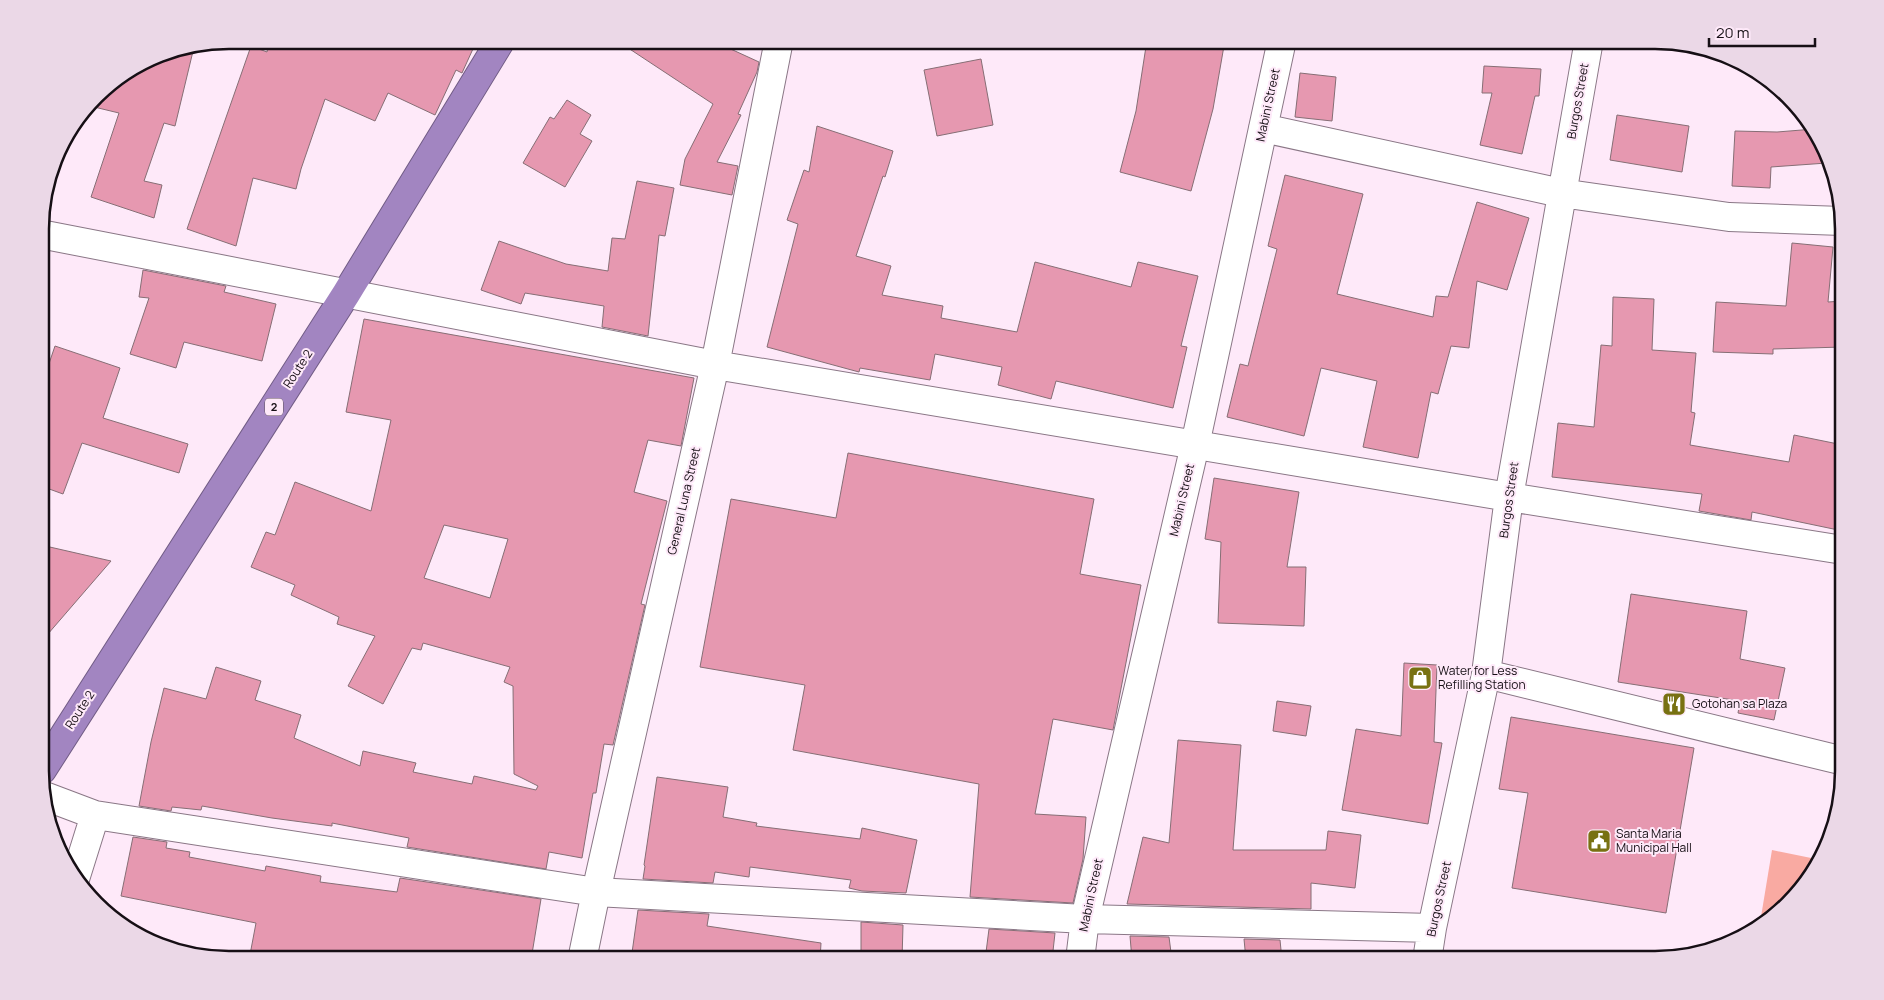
<svg xmlns="http://www.w3.org/2000/svg" width="1884" height="1000" font-family="Manrope,sans-serif">
  <style>
    .green { fill: #f9aaa2 }
    .building { fill: #e698b0; stroke: #866e75; fill-rule: evenodd }
    .lines { fill: none; stroke-linecap: round; stroke-linejoin: round }
    .street-casing { stroke: #8a7786; stroke-width: 30 }
    .highway-casing { stroke: #715c85; stroke-width: 30 }
    .street { stroke: #fff; stroke-width: 28 }
    .highway { stroke: #a285c1; stroke-width: 28 }
    .labels { text-anchor: middle; stroke-width: 4; stroke-linejoin: round; paint-order: stroke }
    .shield { fill: #fee9f9; stroke: #5c5059; stroke-width: 1 }
    .shield-label { font-size: 11px; font-weight: bold; fill: #160f15 }
    .street-label { font-size: 12px; fill: #160f15; stroke: #fee9f9 }
    .poi-label { font-size: 12px; fill: #160f15; stroke: #fee9f9; text-anchor: start }
    .rim { fill: none; stroke: #160f15; stroke-width: 2.5 }
  </style>
  <rect width="100%" height="100%" fill="#fee9f9"/>
  <path class="green" d="M1772,850L1821,860L1797,896L1759,929Z"/>
  <path class="building" d="M269,40H477L462,73L456,70L435,115L388,93L375,121L325,99L301,169L296,189L253,178L236,246L187,229L251,46L267,52Z
    M616,40H711L759,62L757,72L738,114L741,115L717,162L738,166L732,195L680,185L685,159L713,104Z
    M1147,40H1225L1213,109L1191,191L1120,172L1136,111Z
    M194,47L175,126L164,123L144,181L162,185L154,218L91,197L119,113L90,106L104,87L157,54Z
    M981,59L993,125L937,136L924,70Z
    M1484,66L1541,69L1539,96H1535L1522,154L1480,145L1492,93H1482Z
    M1300,73L1336,77L1332,121L1295,117Z
    M567,100L591,115L580,134L592,141L565,187L523,163L550,117L554,119Z
    M1617,115L1689,126L1682,172L1610,160Z
    M817,126L893,151L885,177L883,176L856,256L891,266L882,295L943,306L941,318L1017,332L1035,262L1131,287L1138,262L1198,276L1181,346L1187,347L1173,408L1056,381L1051,399L998,385L1002,367L935,354L930,380L860,368L859,372L767,347L798,224L787,220L804,170L809,172Z
    M1814,129L1827,163L1771,167L1770,188L1732,186L1735,131L1777,132Z
    M1285,175L1363,194L1337,294L1433,317L1436,296L1448,297L1477,202L1529,218L1507,290L1477,281L1469,348L1451,346L1438,394L1431,392L1418,458L1363,447L1377,381L1321,368L1304,436L1227,417L1240,364L1248,366L1277,249L1268,246Z
    M637,181L674,188L665,236L659,235L648,336L602,327L604,306L525,293L521,304L481,290L499,241L566,264L608,271L612,238L625,239Z
    M1792,243L1833,247L1828,302L1843,301V347L1773,349V354L1713,352L1716,302L1786,306Z
    M143,270L226,286L224,292L276,304L262,361L184,342L176,368L130,354L149,298L139,297Z
    M1613,297L1654,299L1652,350L1696,353L1691,412L1695,413L1690,445L1789,462L1794,435L1843,445V531L1752,512L1751,520L1699,511L1702,494L1552,477L1558,423L1594,427L1601,345L1612,346Z
    M364,319L694,378L681,446L648,440L634,492L667,501L641,604L645,605L613,745L604,744L596,793H593L582,858L549,852L546,869L407,847L409,838L332,823V826L272,818L202,806L201,810L172,807L171,811L139,806L151,742L164,688L206,699L216,667L261,681L255,700L301,715L294,738L360,766L363,751L416,763L413,772L472,784L474,776L536,790L538,786L514,774L513,686L504,682L510,667L423,643L421,650L412,648L383,704L348,686L375,636L337,624L339,617L291,595L295,585L251,567L266,532L275,535L295,482L371,511L391,420L346,412ZM444,525L508,539L490,598L424,578Z
    M55,346L120,368L103,418L188,444L179,473L82,443L63,494L41,486V387Z
    M848,453L1094,499L1080,574L1141,585L1113,730L1053,719L1035,814L1086,817L1083,859L1073,903L970,897L979,784L793,750L805,685L700,667L731,499L836,518Z
    M1214,478L1299,492L1287,567H1306L1304,626L1218,623L1221,542L1205,539Z
    M41,545L111,561L41,642Z
    M1631,594L1747,611L1740,659L1785,668L1774,720L1738,713L1740,701L1618,682Z
    M1404,663L1437,665L1434,742L1442,743L1428,824L1342,810L1356,729L1401,736Z
    M1277,701L1311,706L1306,736L1273,731Z
    M1511,717L1694,748L1666,913L1512,888L1528,793L1499,789Z
    M1178,740L1241,745L1233,850H1326L1328,831L1361,835L1355,888L1311,883V909L1127,904L1143,837L1169,843Z
    M657,777L728,787L723,817L757,823L756,826L860,839L862,828L917,840L906,893L862,891L849,888L851,880L750,867L749,877L715,872L713,883L643,879L645,866L644,865Z
    M133,837L167,842L166,848L190,852L189,857L265,871L266,866L321,876L320,882L397,892L400,878L541,899L531,960H249L256,923L121,896Z
    M638,910L709,914L707,926L821,943L820,960H631Z
    M861,922L903,925L902,960H861Z
    M989,929L1055,933L1052,960H985Z
    M1130,936L1169,937L1172,960H1132Z
    M1244,939L1280,940L1282,960H1246Z"/>
  <g class="lines">
    <g class="street-casing">
      <path id="street" d="M1263,128L1561,193L1729,217L1842,221
        M40,234L715,365L1509,497L1843,550
        M1486,674L1844,761
        M42,795L95,815L596,892L1085,919L1432,928
        M75,879L95,815
        M582,960L596,892L715,365L779,40
        M1080,960L1085,919L1195,445L1282,40
        M1427,960L1432,928L1486,674L1509,497L1589,40"/>
    </g>
    <g class="highway-casing">
      <path id="highway" d="M42,770L346,294L501,40"/>
    </g>
    <use href="#street" class="street"/>
    <use href="#highway" class="highway"/>
  </g>
  <defs>
    <g id="shop-square" transform="scale(1.25)"><rect x="-9" y="-9" width="18" height="18" rx="4" fill="#787112" stroke="#fee9f9"/><path d="M-5-2.5h2.3a2.7 3.5 0 0 1 5.4 0H5L5.5 6h-11ZM-1.5-2.5h3a1.5 2.3 0 0 0-3 0Z" fill="#fff"/></g>
    <g id="restaurant-square" transform="scale(1.25)"><rect x="-9" y="-9" width="18" height="18" rx="4" fill="#787112" stroke="#fee9f9"/><path d="M-5-6h1v4h1v-4h1v4h1v-4h1v5L-1.5 .5V6h-2V.5L-5-1ZM5-6V6H3V1.5H1.5Q1.5-4 5-6Z" fill="#fff"/></g>
    <g id="civic-square" transform="scale(1.25)"><rect x="-9" y="-9" width="18" height="18" rx="4" fill="#787112" stroke="#fee9f9"/><path d="M-.6-6.5H3V-4.5H.6V-3L4-1V1h2V6H-6V1h2V-1L-.6-3ZM-1.2 2.5V6h2.4V2.5Z" fill="#fff"/></g>
  </defs>
  <g fill-rule="evenodd">
    <use href="#shop-square" x="1420" y="678"/>
    <use href="#restaurant-square" x="1674" y="704"/>
    <use href="#civic-square" x="1599" y="841"/>
  </g>
  <g class="labels">
    <rect class="shield" x="265" y="398.5" width="18" height="17" rx="4"/>
    <g class="shield-label">
      <text x="274" y="411">2</text>
    </g>
    <g class="street-label">
      <text transform="translate(1578 101) rotate(-80)" y="4">Burgos Street</text>
      <text transform="translate(1268 105) rotate(-78)" y="4">Mabini Street</text>
      <text transform="translate(298 369) rotate(-57)" y="4">Route 2</text>
      <text transform="translate(1182 500) rotate(-77)" y="4">Mabini Street</text>
      <text transform="translate(1509 500) rotate(-82)" y="4">Burgos Street</text>
      <text transform="translate(684 501) rotate(-77)" y="4">General Luna Street</text>
      <text transform="translate(80 710) rotate(-57)" y="4">Route 2</text>
      <text transform="translate(1091 895) rotate(-78)" y="4">Mabini Street</text>
      <text transform="translate(1439 899) rotate(-78)" y="4">Burgos Street</text>
    </g>
    <g class="poi-label">
      <text x="1438" y="675">Water for Less<tspan x="1438" dy="14">Refilling Station</tspan></text>
      <text x="1692" y="708">Gotohan sa Plaza</text>
      <text x="1616" y="838">Santa Maria<tspan x="1616" dy="14">Municipal Hall</tspan></text>
    </g>
  </g>
  <path d="M0 0H1884V1000H0ZM229 49H1655A180 180 0 0 1 1835 229V771A180 180 0 0 1 1655 951H229A180 180 0 0 1 49 771V229A180 180 0 0 1 229 49Z" fill="#ebd8e7" fill-rule="evenodd"/>
  <path class="rim" d="M229 49H1655A180 180 0 0 1 1835 229V771A180 180 0 0 1 1655 951H229A180 180 0 0 1 49 771V229A180 180 0 0 1 229 49Z"/>
  <path d="M1709 38v8h106v-8" fill="none" stroke="#160f15" stroke-width="2.5"/>
  <text x="1716" y="38" font-size="15" fill="#160f15" stroke="#fee9f9" stroke-width="4" paint-order="stroke">20 m</text>
</svg>
